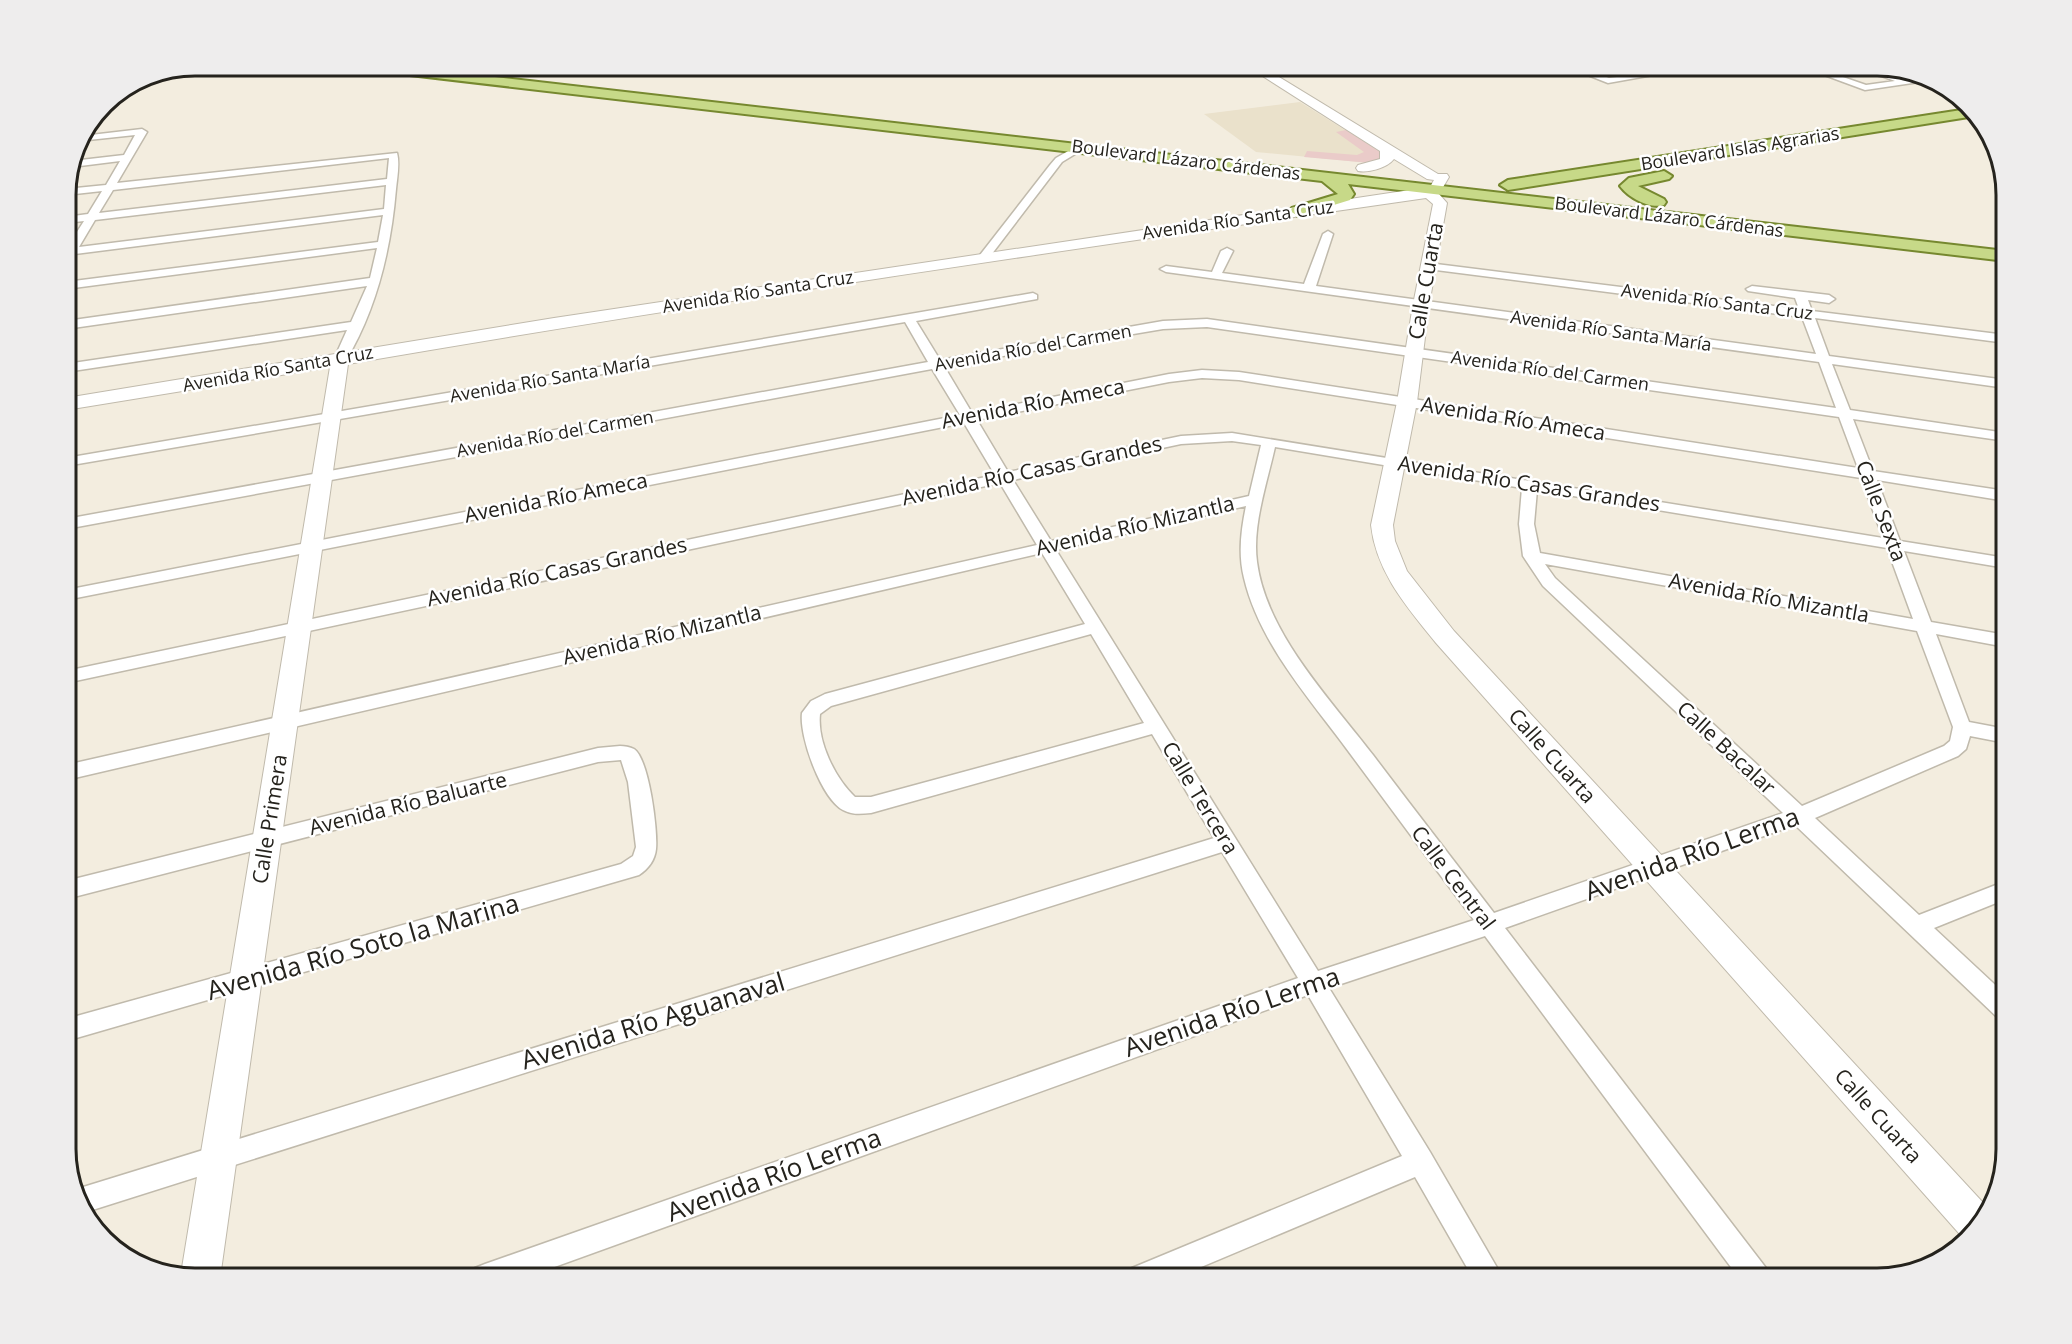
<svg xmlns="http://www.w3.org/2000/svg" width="2072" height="1344" font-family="'Open Sans',sans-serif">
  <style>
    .built { fill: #eae1cb }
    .green { fill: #eacbc9 }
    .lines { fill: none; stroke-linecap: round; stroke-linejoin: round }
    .street-casing { stroke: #c0baac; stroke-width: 3 }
    .secondary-casing { stroke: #c0baac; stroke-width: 2 }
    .primary-casing { stroke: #76882f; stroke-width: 4 }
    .street { fill: #fff; fill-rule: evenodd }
    .secondary { fill: #fff; fill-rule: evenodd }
    .primary { fill: #c7d988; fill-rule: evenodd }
    .labels { text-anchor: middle; stroke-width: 5; stroke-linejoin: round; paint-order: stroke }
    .far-street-label { font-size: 18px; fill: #25231d; stroke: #fff }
    .street-label { font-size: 21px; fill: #25231d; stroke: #fff }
    .near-street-label { font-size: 26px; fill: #25231d; stroke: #fff }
    .rim { fill: none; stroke: #25231d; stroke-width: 3 }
  </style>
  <rect width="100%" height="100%" fill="#f3eddf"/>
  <path class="built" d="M1300,102L1382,153L1370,163L1256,152L1204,114Z"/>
  <path class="green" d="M1346,130L1382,153V161L1370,163L1304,157L1307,151L1357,155L1364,152L1336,132Z"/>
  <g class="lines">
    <g class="street-casing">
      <path id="street" d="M1565,66H1576L1609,78L1649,73L1653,75L1608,83Z
        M1674,66H1689L1663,73L1659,71Z
        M1800,66H1811L1866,85L1895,81L1855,66C1874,66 1890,79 1907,80C1914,80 1919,79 1926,81L1865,90Z
        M142,129L147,132L117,183L397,153C400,164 397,178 396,189C391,249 377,309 345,362L340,363L334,359L347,330L66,372V364L351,322L367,286L66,329V321L370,278L377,248L66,289V282L378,242L383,215L75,254L72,259L66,260V249L84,221L66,223V217L88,214L102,191L66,195V189L106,185L120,161L72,167V161L124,155L135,135L79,141L82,136ZM389,158L387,179L99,213L113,190ZM386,185L384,209L79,247L95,220Z
        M1077,146L1085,148L1062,162L988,259H980V255L1050,165L1056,158Z
        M1328,231L1333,234L1316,286L1816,354L1802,317L1428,269L1422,266L1428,263L1799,309L1795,298L1748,291L1746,289L1752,286L1829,295L1835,299L1829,303L1808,300L1812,311L2006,335V343L1815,318L1829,356L2006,380V388L1832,364L1850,410L2006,433V441L1853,419L1873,471L2006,491V501L1877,480L1900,541L2006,558V568L1904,551L1931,622L2006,635V647L1936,634L1969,722L2006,729V743L1970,736L1966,749L1958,756L1815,818L1919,915L2006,881V899L1934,928L2006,995V1021L1998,1018L1795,825L1505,928L1766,1268L1770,1278H1739L1485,936L1329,988L1430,1152L1503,1278H1473L1415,1177L1175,1278H1128L1132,1268L1402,1156L1308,995L524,1278H471L475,1268L485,1264L1298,978L1222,852L83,1213L76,1189L80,1188L1214,838L1152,734L871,813C861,814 852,815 843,810C821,798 799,736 802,713L811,701L825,694L1085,624L1042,553L66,780V765L1037,545L1000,483L66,683V671L995,475L964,423L66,600V590L960,415L932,369L66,529V519L928,362L905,322L66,466V458L1033,293L1037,295V299L916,321L940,360L1163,321L1207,319L1836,408L1819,362L1166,272L1160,269L1166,266L1212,272L1221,251L1227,248L1233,251L1222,273L1304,284L1323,234ZM1207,327L1839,417L1858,468L1239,372L1202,370L1169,374L972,413L944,366L1163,329ZM1202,378L1239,380L1861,478L1883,538L1232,433L1181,436L1008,472L977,420L1169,382ZM1232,441L1261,445L1249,496L1051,541L1013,480L1181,444ZM1275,447L1522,488L1519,524L1523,556L1543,586L1783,813L1494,913C1454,861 1413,808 1373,755C1331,700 1266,633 1257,562C1252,526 1267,483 1275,447ZM1537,490L1887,548L1913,619L1540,553L1534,524ZM1246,506C1241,530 1238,554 1244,578C1259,642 1308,697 1346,748C1389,806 1431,863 1474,920L1318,971L1056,550ZM1545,564L1917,631L1953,727L1950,741L1944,746L1802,806L1555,578ZM1091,634L1144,723L871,797H855C835,778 817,742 820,714L831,706Z
        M620,746C624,746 630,747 634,749C649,759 658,831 656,849C655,860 648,869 639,875L66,1041V1019L621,864L633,856L636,847L628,782L621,760L598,762L66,899V881L598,748Z"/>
    </g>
    <g class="secondary-casing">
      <path id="secondary" d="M1247,66H1261L1438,174H1447L1449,177L1439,194L1447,203L1429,305L1417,402L1393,525L1395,541L1407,571L1454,631L1988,1208L1984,1220L1964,1239L1436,643C1407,607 1376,572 1371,525L1397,402L1413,305L1433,204L1426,198C1066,250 707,302 348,364L220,1278H196L181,1274L330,367L66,410V398L554,318L1430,187L1434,180L1427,179L1394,159C1387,168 1369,173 1358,171L1356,168L1358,165L1380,159V151Z"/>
    </g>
    <g class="primary-casing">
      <path id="primary" d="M361,66H400L2006,251V261L1348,184L1354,194L1350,200L1298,216L1290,211L1292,208L1338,194L1322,181L367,70Z
        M1968,109L1975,116L1508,190L1500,185L1508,180Z
        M1664,171L1672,176L1669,179L1638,186L1664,199L1666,202L1664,205C1649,209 1629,198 1620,186L1629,178Z"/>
    </g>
    <use href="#street" class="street"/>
    <use href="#secondary" class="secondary"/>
    <use href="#primary" class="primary"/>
  </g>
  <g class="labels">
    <g class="far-street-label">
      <text transform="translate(1740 149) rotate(-9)" y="6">Boulevard Islas Agrarias</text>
      <text transform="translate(1186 160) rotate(7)" y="6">Boulevard Lázaro Cárdenas</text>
      <text transform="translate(1669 217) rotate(7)" y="6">Boulevard Lázaro Cárdenas</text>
      <text transform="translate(1238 220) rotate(-8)" y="6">Avenida Río Santa Cruz</text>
      <text transform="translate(758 292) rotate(-9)" y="6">Avenida Río Santa Cruz</text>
      <text transform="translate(1717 302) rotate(7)" y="6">Avenida Río Santa Cruz</text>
      <text transform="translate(1611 331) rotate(8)" y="6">Avenida Río Santa María</text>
      <text transform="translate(1033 348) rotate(-10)" y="6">Avenida Río del Carmen</text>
      <text transform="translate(278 369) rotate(-10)" y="6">Avenida Río Santa Cruz</text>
      <text transform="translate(1550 371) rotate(8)" y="6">Avenida Río del Carmen</text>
      <text transform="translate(550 379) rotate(-10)" y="6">Avenida Río Santa María</text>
      <text transform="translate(555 434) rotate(-10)" y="6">Avenida Río del Carmen</text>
    </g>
    <g class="street-label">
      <text transform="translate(1426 281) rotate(-80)" y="7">Calle Cuarta</text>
      <text transform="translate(1033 404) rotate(-11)" y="7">Avenida Río Ameca</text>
      <text transform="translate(1513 419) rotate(9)" y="7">Avenida Río Ameca</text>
      <text transform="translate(1032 471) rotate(-12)" y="7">Avenida Río Casas Grandes</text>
      <text transform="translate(1529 484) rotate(9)" y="7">Avenida Río Casas Grandes</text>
      <text transform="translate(556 498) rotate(-11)" y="7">Avenida Río Ameca</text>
      <text transform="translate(1881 511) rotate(69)" y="7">Calle Sexta</text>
      <text transform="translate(1135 526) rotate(-13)" y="7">Avenida Río Mizantla</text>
      <text transform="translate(557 572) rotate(-12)" y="7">Avenida Río Casas Grandes</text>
      <text transform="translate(1769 598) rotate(10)" y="7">Avenida Río Mizantla</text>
      <text transform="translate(662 635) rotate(-13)" y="7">Avenida Río Mizantla</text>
      <text transform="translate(1726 748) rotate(43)" y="7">Calle Bacalar</text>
      <text transform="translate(1552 756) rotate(48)" y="7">Calle Cuarta</text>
      <text transform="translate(1200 798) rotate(59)" y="7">Calle Tercera</text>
      <text transform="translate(408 804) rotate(-14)" y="7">Avenida Río Baluarte</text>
      <text transform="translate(270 819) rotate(-81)" y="7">Calle Primera</text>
      <text transform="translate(1453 878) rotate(53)" y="7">Calle Central</text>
      <text transform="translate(1878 1116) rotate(48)" y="7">Calle Cuarta</text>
    </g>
    <g class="near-street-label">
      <text transform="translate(1692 854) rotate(-20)" y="9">Avenida Río Lerma</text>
      <text transform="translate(363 947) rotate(-16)" y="9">Avenida Río Soto la Marina</text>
      <text transform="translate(1232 1012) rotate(-19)" y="9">Avenida Río Lerma</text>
      <text transform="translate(653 1021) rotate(-17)" y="9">Avenida Río Aguanaval</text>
      <text transform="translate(774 1175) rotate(-20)" y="9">Avenida Río Lerma</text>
    </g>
  </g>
  <path d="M0 0H2072V1344H0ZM195 76H1877A119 119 0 0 1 1996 195V1149A119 119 0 0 1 1877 1268H195A119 119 0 0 1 76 1149V195A119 119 0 0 1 195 76Z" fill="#eeeded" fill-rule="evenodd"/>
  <path class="rim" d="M195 76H1877A119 119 0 0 1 1996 195V1149A119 119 0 0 1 1877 1268H195A119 119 0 0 1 76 1149V195A119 119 0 0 1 195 76Z"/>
</svg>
